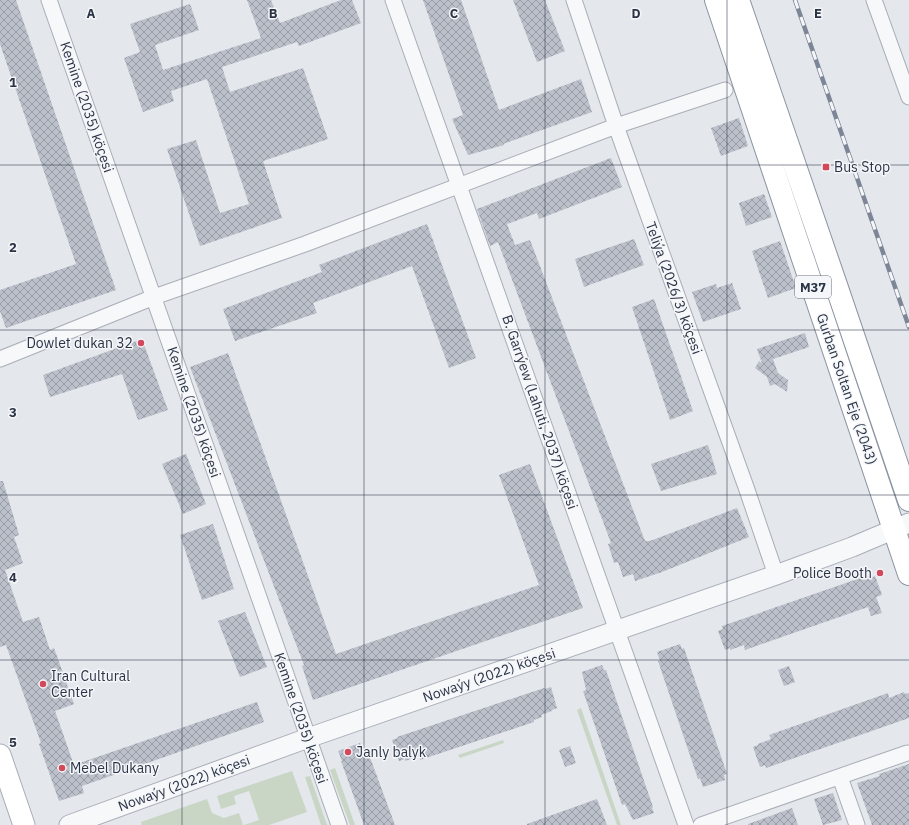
<svg xmlns="http://www.w3.org/2000/svg" width="909" height="825" font-family="'IBM Plex Sans',sans-serif">
  <style>
    .grass { fill: #c9d6c5 }
    .building { fill: url(#building-cross-hatch) }
    .lines { fill: none; stroke-linecap: round; stroke-linejoin: round }
    .minor-casing { stroke: #a9aeb7; stroke-width: 17 }
    .tertiary-casing { stroke: #a9aeb7; stroke-width: 21 }
    .secondary-casing { stroke: #a9aeb7; stroke-width: 23 }
    .trunk-casing { stroke: #8b94a3; stroke-width: 24 }
    .minor { stroke: #f7f8fa; stroke-width: 15 }
    .tertiary { stroke: #f7f8fa; stroke-width: 19 }
    .secondary { stroke: #fff; stroke-width: 21 }
    .trunk { stroke: #fff; stroke-width: 22 }
    .rail-casing { stroke: #7d8696; stroke-width: 4.5 }
    .rail { stroke: #f4f6f9; stroke-width: 3; stroke-dasharray: 9; stroke-linecap: butt }
    .grid { fill: none; stroke: #2b3445; stroke-width: 1; stroke-opacity: 0.55 }
    .poi-dot { fill: #d1495b; stroke: #f4f6f9; stroke-width: 1.5 }
    .labels { text-anchor: middle; stroke-width: 3; stroke-linejoin: round; paint-order: stroke }
    .shield { fill: #f4f6f9; stroke: #676e7b; stroke-width: 1 }
    .shield-label { font-size: 13px; font-weight: bold; fill: #2b3445 }
    .street-label { font-size: 14px; fill: #2b3445; stroke: #f4f6f9 }
    .poi-label { font-size: 14px; fill: #2b3445; stroke: #f4f6f9; text-anchor: start }
    .grid-label { font-size: 13px; text-anchor: middle; font-weight: bold; fill: #2b3445; stroke: #f4f6f9; stroke-width: 3; stroke-linejoin: round; paint-order: stroke }
  </style>
  <defs>
    <pattern id="building-cross-hatch" width="8" height="8" patternUnits="userSpaceOnUse"><rect width="8" height="8" fill="#bbc0ca"/><path d="M0 0l8 8M0 8l8-8" fill="none" stroke="#989da6"/></pattern>
  </defs>
  <rect width="100%" height="100%" fill="#e4e7ec"/>
  <path class="grass" d="M581,708L621,825H617L577,710Z
    M503,740L504,743L460,758L458,755Z
    M335,768L355,825H350L330,770Z
    M292,771L307,812L269,825H244L259,820L249,791L234,796L236,804L221,809L217,796Z
    M310,776L327,825H321L305,777Z
    M207,799L212,813L224,818L239,813L243,825H142L141,822Z"/>
  <path class="building" d="M0,0H16L116,290L6,328L0,311V290L76,264L0,44Z
    M247,0H271L280,23L341,0H352L361,23L299,46L297,42L222,67L230,92L303,68L328,139L263,161L282,218L200,246L167,149L196,140L220,213L249,204L207,79L171,91L174,101L143,112L124,58L140,52L130,24L190,4L199,30L155,45L163,70L261,38Z
    M423,0H461L499,110L581,79L592,112L503,144L504,145L468,155L452,119L463,115Z
    M513,0H545L565,51L537,62Z
    M739,118L748,146L721,156L711,128Z
    M611,158L622,187L539,219L537,213L507,224L515,245L530,240L645,541H650L737,508L749,537L662,572L635,581L633,574L623,577L618,562L614,563L608,544L611,543L498,242L490,246L477,209Z
    M764,194L772,217L746,226L739,203Z
    M427,224L476,358L449,368L412,266L313,303L317,313L235,341L223,309L322,272L319,265Z
    M634,239L644,265L584,287L575,259Z
    M780,241L796,288L768,298L752,251Z
    M732,283L741,309L703,322L692,292L716,284L717,288Z
    M654,299L693,411L670,420L632,307Z
    M805,333L809,347L773,359L778,373L788,380L787,392L775,384L770,386L767,377L755,368L759,361L762,363L757,349Z
    M142,339L168,410L138,420L122,374L50,397L43,375Z
    M228,353L336,654L539,585L499,475L530,464L583,608L313,700L302,666L304,665L190,367Z
    M708,445L717,474L661,491L651,464Z
    M186,454L206,504L183,514L162,464Z
    M0,481H3L19,535L14,537L23,563L5,570L23,622L39,617L50,650L54,648L74,704L55,711L74,765L257,702L264,722L82,786L84,793L59,801L39,744L41,743L6,645L0,647Z
    M213,524L234,589L202,600L180,535Z
    M869,575L870,578L875,576L882,595L876,597L882,613L871,616L868,607L745,650L744,645L730,650V648L725,650L718,631L723,629L722,626Z
    M245,612L267,667L240,677L218,621Z
    M680,644L682,649L684,648L727,774L724,775L725,780L703,787L700,778L698,779L658,661H660L657,652Z
    M602,665L604,670H606L653,807L652,808L654,813L633,820L625,804L622,805L583,691L586,690L582,672Z
    M789,666L795,682L784,686L778,670Z
    M551,687L557,708L552,710V711L541,715L542,717L534,720V722L420,760L419,756L405,761V759L399,761L392,740L398,738L397,737L544,688L545,689Z
    M904,692L905,694L909,693V718L766,768L765,765L760,767L753,747L758,745V744L771,739L769,735L888,693L889,698Z
    M360,743L364,753L368,752L395,825H364L341,761H342L338,751Z
    M570,746L576,763L565,767L559,750Z
    M909,764V825H872L857,783L880,776L879,774Z
    M833,793L842,820L823,825L814,799Z
    M597,799L607,825H527V824Z
    M792,808L798,825H748V824Z"/>
  <g class="lines">
    <g class="minor-casing">
      <path id="minor" d="M49,0L339,825
        M393,0L686,825
        M574,0L616,126L746,487L776,575
        M874,0L909,97
        M0,359L154,297L305,244L616,126L725,90
        M840,777L857,825
        M701,825L907,753"/>
    </g>
    <g class="tertiary-casing">
      <path id="tertiary" d="M69,825L308,738L776,575L852,547L909,523"/>
    </g>
    <g class="secondary-casing">
      <path id="secondary" d="M0,755L24,825"/>
    </g>
    <g class="trunk-casing">
      <path id="trunk" d="M716,0L909,574
        M738,0L836,285L909,500"/>
    </g>
    <use href="#minor" class="minor"/>
    <use href="#tertiary" class="tertiary"/>
    <use href="#secondary" class="secondary"/>
    <use href="#trunk" class="trunk"/>
    <g class="rail-casing">
      <path id="rail" d="M795,0L909,327"/>
    </g>
    <use href="#rail" class="rail"/>
  </g>
  <path class="grid" d="M182,0V825M364,0V825M545,0V825M727,0V825M0,165H909M0,330H909M0,495H909M0,660H909"/>
  <g class="poi-dot">
    <rect x="822" y="163" width="8" height="8" rx="2"/>
    <circle cx="141" cy="343" r="4"/>
    <circle cx="880" cy="573" r="4"/>
    <circle cx="43" cy="684" r="4"/>
    <circle cx="348" cy="752" r="4"/>
    <circle cx="62" cy="768" r="4"/>
  </g>
  <g class="labels">
    <rect class="shield" x="795" y="276" width="36" height="22" rx="3"/>
    <g class="shield-label">
      <text x="813" y="292">M37</text>
    </g>
    <g class="street-label">
      <text transform="translate(87 107) rotate(71)" y="5">Kemine (2035) köçesi</text>
      <text transform="translate(674 288) rotate(70)" y="5">Teliýa (2026/3) köçesi</text>
      <text transform="translate(847 389) rotate(71)" y="5">Gurban Soltan Eje (2043)</text>
      <text transform="translate(194 412) rotate(71)" y="5">Kemine (2035) köçesi</text>
      <text transform="translate(540 412) rotate(71)" y="5">B. Garrýew (Lahuti, 2037) köçesi</text>
      <text transform="translate(489 675) rotate(-19)" y="5">Nowaýy (2022) köçesi</text>
      <text transform="translate(301 718) rotate(71)" y="5">Kemine (2035) köçesi</text>
      <text transform="translate(184 783) rotate(-20)" y="5">Nowaýy (2022) köçesi</text>
    </g>
    <g class="poi-label">
      <text x="834" y="172">Bus Stop</text>
      <text x="133" y="348" text-anchor="end">Dowlet dukan 32</text>
      <text x="872" y="578" text-anchor="end">Police Booth</text>
      <text x="51" y="681">Iran Cultural<tspan x="51" dy="16">Center</tspan></text>
      <text x="356" y="757">Janly balyk</text>
      <text x="70" y="773">Mebel Dukany</text>
    </g>
  </g>
  <g class="grid-label">
    <text x="91" y="18">A</text>
    <text x="273" y="18">B</text>
    <text x="454" y="18">C</text>
    <text x="636" y="18">D</text>
    <text x="818" y="18">E</text>
    <text x="13" y="87">1</text>
    <text x="13" y="252">2</text>
    <text x="13" y="417">3</text>
    <text x="13" y="582">4</text>
    <text x="13" y="747">5</text>
  </g>
</svg>
